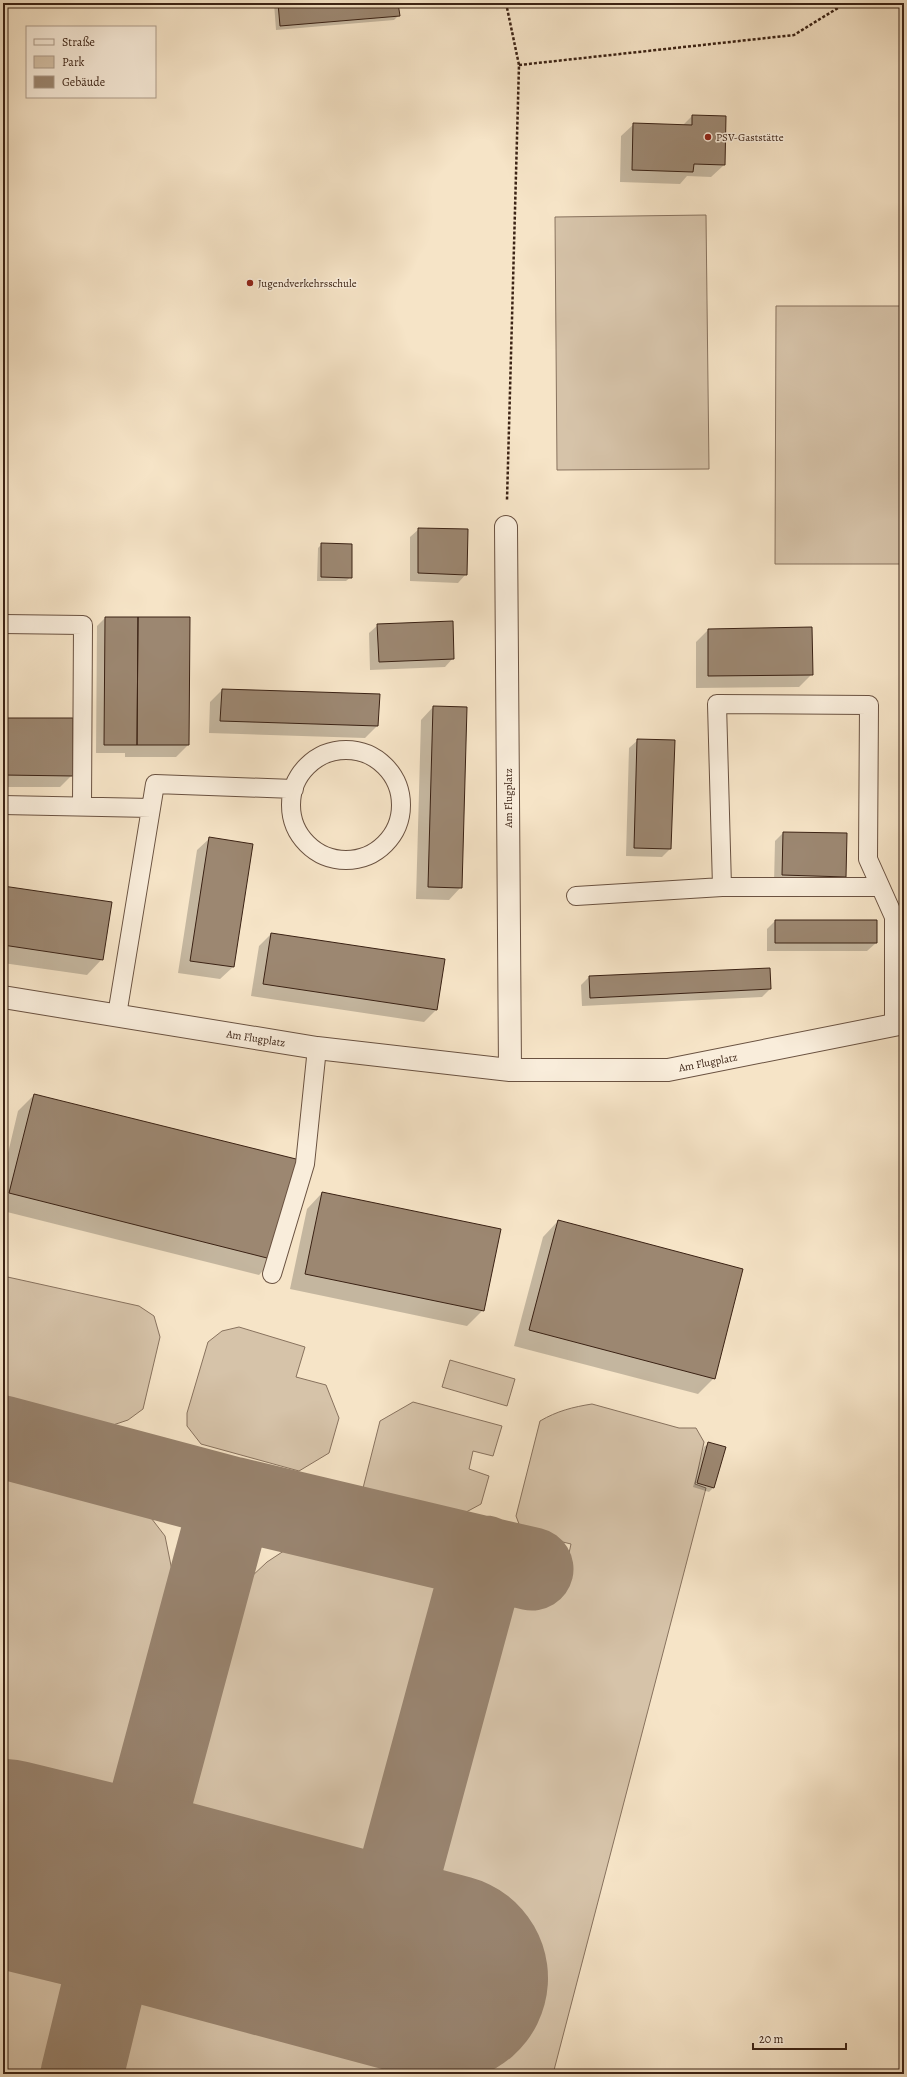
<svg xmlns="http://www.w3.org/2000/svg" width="907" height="2077" font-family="Alegreya,serif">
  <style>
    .green { fill: #d6c3a9; stroke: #88725e }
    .shadow { fill: #0003 }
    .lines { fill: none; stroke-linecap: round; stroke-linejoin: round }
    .taxiway { stroke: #98836e; stroke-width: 83 }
    .runway { stroke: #98836e; stroke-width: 208 }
    .building { fill: #9c8771; stroke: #3b2214 }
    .lane-casing { stroke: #6a5241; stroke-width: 20 }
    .street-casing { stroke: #6a5241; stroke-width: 24 }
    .path { stroke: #3b2214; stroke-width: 2.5; stroke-dasharray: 3 2; stroke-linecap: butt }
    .lane { stroke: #f9eddb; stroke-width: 18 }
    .street { stroke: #f9eddb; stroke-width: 22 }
    .poi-dot { fill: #8f2418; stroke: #f9eddb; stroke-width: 1.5 }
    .labels { text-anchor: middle; stroke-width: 3; stroke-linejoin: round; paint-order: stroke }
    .poi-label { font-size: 11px; fill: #3b2214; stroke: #f9eddb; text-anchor: start }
    .street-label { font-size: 11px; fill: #3b2214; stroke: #f9eddb }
  </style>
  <rect width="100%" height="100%" fill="#f6e4c7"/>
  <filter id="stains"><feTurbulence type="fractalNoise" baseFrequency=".005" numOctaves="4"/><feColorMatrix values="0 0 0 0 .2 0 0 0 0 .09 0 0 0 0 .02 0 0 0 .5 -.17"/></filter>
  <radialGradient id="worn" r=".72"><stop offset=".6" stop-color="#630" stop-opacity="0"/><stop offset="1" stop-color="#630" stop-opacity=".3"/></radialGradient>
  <path class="green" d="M706,215L709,469L557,470L555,217Z
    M776,306H904V564H775Z
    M3,1276L139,1306L154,1316L160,1337L143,1409L128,1420L107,1427L3,1401Z
    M239,1327L305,1347L296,1377L326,1385L339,1418L329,1453L299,1471L201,1444L187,1426V1413L208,1342L222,1331Z
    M450,1360L515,1379L507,1406L442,1387Z
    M413,1402L502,1426L493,1456L473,1451L469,1469L489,1476L481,1504L457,1517L362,1492L380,1421Z
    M592,1404L679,1428H696L704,1442L695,1484L706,1488L553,2074H3V1914L450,2027L469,1937L398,1919L490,1567L562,1585L571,1544L522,1532L516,1516L540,1421C557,1411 573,1407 592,1404Z
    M3,1449L121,1479L165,1536L179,1605L150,1742L126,1783L105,1804L87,1813L50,1824L3,1815Z
    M308,1535H359L475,1562L379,1914L181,1865L165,1845L168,1801L216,1634L233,1594L267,1562Z"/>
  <path class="shadow" d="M274,3H397L398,16L394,20L276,30Z
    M692,116L724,165L711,177L687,176L680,184L620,182L621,136L634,124L683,125Z
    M419,529L466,574L458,583L410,581V537Z
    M322,544L351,577L346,581H317L318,548Z
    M105,618H189L188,745L176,757H125V753H96L97,626Z
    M378,625L453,658L445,667L370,670L369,633Z
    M708,630L812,674L799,687L696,688V642Z
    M222,690L377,726L365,738L209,733L210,702Z
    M433,707L461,887L449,900L416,899L421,720Z
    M3,719L72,775L60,787H3Z
    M638,740L670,849L662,857L626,856L629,748Z
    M783,833L845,877L837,885L774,883L775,841Z
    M210,838L252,845L233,967L220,979L178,973L197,850Z
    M3,887L102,959L87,975L3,963Z
    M775,921L876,943L867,951H767V929Z
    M271,934L444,960L436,1010L424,1022L251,996L259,946Z
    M769,969L770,989L762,997L582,1006L581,985L589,977Z
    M34,1095L274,1259L259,1275L3,1211V1174L18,1111Z
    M322,1193L483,1310L467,1326L290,1289L307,1209Z
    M558,1221L714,1378L698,1394L514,1346L543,1237Z
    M709,1443L713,1488L709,1492L693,1487L704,1447Z"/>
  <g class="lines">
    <path class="taxiway" d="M3,1437L232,1498L532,1569
      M376,1960L485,1557
      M82,2074L126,1893L232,1498"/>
    <path class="runway" d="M3,1863L126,1893L444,1978"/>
  </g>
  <path class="building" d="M278,3H398L400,16L280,26Z
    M692,115L726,116L725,165L694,164L693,172L632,170L633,123L692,125Z
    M418,528L468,529L467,575L418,573Z
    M321,543L352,544V578L321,577Z
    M105,617H138L137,745H104Z
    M138,617H190L189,745H137Z
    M453,621L454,659L379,662L377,624Z
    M812,627L813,675L708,676V629Z
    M222,689L380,694L378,726L220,721Z
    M433,706L467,707L462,888L428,887Z
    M3,718H73V776L3,775Z
    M637,739L675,740L671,849L634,848Z
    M783,832L847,833L846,877L782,875Z
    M209,837L253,844L234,967L190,961Z
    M3,886L112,902L103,960L3,945Z
    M775,920H877V943H775Z
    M271,933L445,959L437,1010L263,984Z
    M770,968L771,989L590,998L589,976Z
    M34,1094L300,1160L275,1260L9,1193Z
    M322,1192L501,1229L484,1311L305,1274Z
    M558,1220L743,1269L715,1379L529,1330Z
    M708,1442L726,1447L714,1488L697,1483Z"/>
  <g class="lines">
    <g class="lane-casing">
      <path id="lane" d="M3,624L83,625L82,805
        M291 805a55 55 0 1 1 110 0a55 55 0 1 1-110 0Z
        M3,805L151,808
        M880,887H722L717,704L869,705L868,859L894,917V1025
        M576,896L722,887
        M117,1015L155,784L294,789
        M272,1274L305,1164L317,1048"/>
    </g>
    <g class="street-casing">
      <path id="street" d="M506,527L510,1070
        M3,997L317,1048L510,1070H668L904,1023"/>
    </g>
    <path class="path" d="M506,3L519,65L507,500
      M519,65L794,35L846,3"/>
    <use href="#lane" class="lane"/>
    <use href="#street" class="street"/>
  </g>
  <g class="poi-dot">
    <circle cx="708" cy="137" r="4"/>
    <circle cx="250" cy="283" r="4"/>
  </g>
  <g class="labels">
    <g class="poi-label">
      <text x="716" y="141">PSV-Gaststätte</text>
      <text x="258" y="287">Jugendverkehrsschule</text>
    </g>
    <g class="street-label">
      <text transform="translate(508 798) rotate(-90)" y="4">Am Flugplatz</text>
      <text transform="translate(256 1038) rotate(9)" y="4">Am Flugplatz</text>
      <text transform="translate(708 1062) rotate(-11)" y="4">Am Flugplatz</text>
    </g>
  </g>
  <rect width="907" height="2077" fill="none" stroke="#f6e4c7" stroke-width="16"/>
  <rect x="4" y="4" width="899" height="2069" fill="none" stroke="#3b2214" stroke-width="2"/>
  <rect x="8" y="8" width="891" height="2061" fill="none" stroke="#3b2214"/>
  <rect x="26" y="26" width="130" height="72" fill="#f9eddb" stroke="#ad9c8b"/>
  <rect x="34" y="39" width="20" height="6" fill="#f9eddb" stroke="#ad9c8b"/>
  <text x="62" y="46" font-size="12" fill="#3b2214">Straße</text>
  <rect x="34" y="56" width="20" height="12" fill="#d6c3a9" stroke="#ad9c8b"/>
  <text x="62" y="66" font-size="12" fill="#3b2214">Park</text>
  <rect x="34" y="76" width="20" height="12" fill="#9c8771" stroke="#ad9c8b"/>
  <text x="62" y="86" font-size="12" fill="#3b2214">Gebäude</text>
  <path d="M753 2043v6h93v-6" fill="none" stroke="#3b2214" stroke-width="2"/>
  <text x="759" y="2043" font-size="12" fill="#3b2214" stroke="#f9eddb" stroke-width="3" paint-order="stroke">20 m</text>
  <rect width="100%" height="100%" filter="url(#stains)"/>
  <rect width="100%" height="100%" fill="url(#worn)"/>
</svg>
